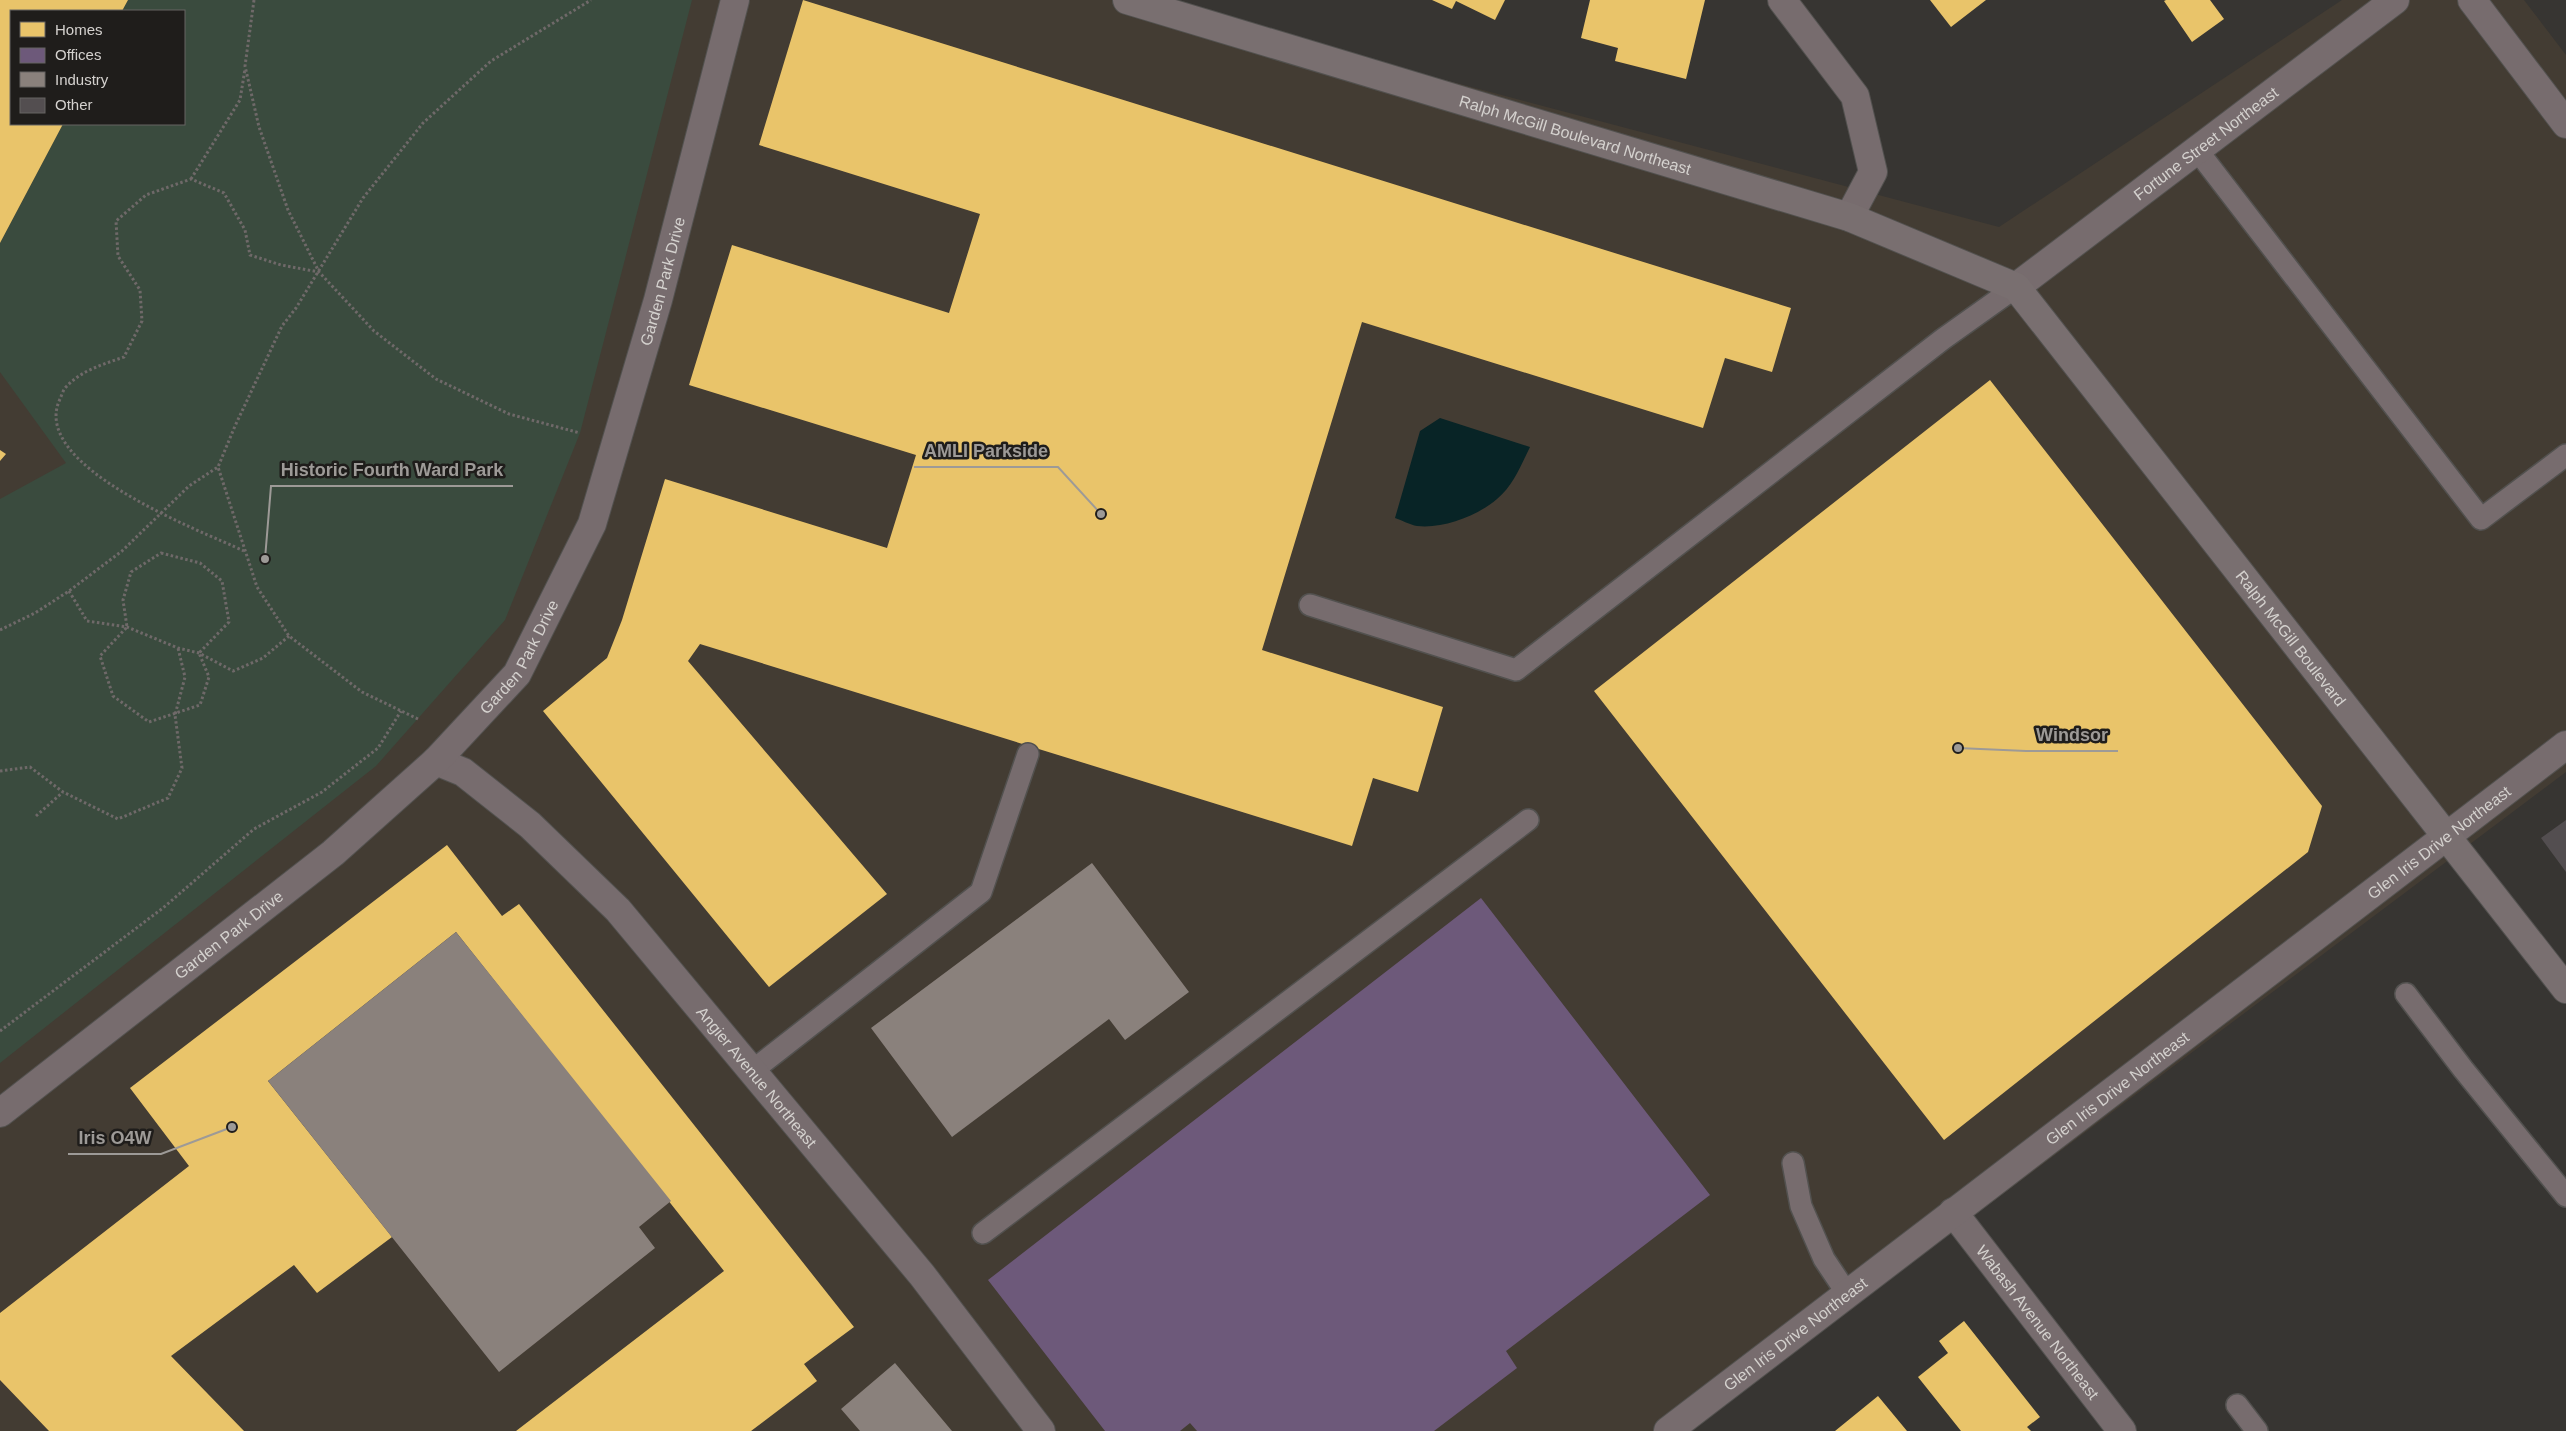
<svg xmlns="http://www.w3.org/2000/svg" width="2566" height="1431" font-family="Helvetica,sans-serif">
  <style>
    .built { fill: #433c33; fill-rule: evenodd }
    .green { fill: #3a4b3e }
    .water { fill: #082426 }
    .homes { fill: #e9c46a }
    .offices { fill: #6d597a }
    .industry { fill: #8a817c }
    .building { fill: #534e50 }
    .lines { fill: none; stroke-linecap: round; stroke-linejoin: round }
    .service-casing { stroke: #52514f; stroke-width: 24 }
    .minor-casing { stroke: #52514f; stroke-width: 30 }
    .tertiary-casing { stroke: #52514f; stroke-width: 30 }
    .secondary-casing { stroke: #52514f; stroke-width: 30 }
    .path { stroke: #6f6969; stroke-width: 3; stroke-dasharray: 2.5 2.5; stroke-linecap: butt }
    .service { stroke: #776c6e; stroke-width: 21 }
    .minor { stroke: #776c6e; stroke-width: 28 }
    .tertiary { stroke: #776c6e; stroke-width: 28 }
    .secondary { stroke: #796f70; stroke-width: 28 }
    .labels { text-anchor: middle; stroke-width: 5; stroke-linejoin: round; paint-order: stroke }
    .street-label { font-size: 16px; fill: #d4d1ce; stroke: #1f1d1b }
    .leader { fill: none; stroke: #9d9a97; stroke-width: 2 }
    .callout-dot { fill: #9d9a97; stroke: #1f1d1b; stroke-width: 2 }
    .callout-label { font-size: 18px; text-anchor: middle; font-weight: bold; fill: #9d9a97; stroke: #1f1d1b; stroke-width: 5; stroke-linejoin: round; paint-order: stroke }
  </style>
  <rect width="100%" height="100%" fill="#373532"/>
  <path class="built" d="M0,0H1144L1999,227L2342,0H2524L2566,55V772L1687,1431H0ZM11,11H184V124H11Z"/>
  <path class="green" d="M128,0H692L580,433L505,620L376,766L0,1063V499L66,463L0,372V243L63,124H184V11H122Z"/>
  <path class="water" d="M1440,418L1530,447C1521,465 1513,486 1497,499C1477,516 1443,529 1417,526C1410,525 1402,520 1395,518L1420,431Z"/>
  <path class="homes" d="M0,0H128L122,11H11V124H63L0,243Z
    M803,0L1791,308L1772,372L1725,358L1703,428L1362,322L1262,650L1443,707L1418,792L1373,778L1352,846L700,644L688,661L887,894L769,987L543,711L607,658L622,620L665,479L887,548L916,455L689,385L732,245L949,313L980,214L759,145Z
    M1432,0H1505L1495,20L1456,1L1452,9Z
    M1590,0H1705L1686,79L1615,61L1618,48L1581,38Z
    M1930,0H1986L1951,27Z
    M2166,0H2210L2224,19L2192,42L2164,1Z
    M1990,380L2322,806L2308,852L1944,1140L1594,691Z
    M0,450L6,454L0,461Z
    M447,845L502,916L519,904L854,1327L804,1364L817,1381L751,1431H516L724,1271L456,932L268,1081L392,1237L317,1293L294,1265L171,1356L244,1431H49L0,1380V1313L189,1166L130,1088Z
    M1964,1321L2040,1417L2027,1427L2031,1431H1961L1918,1377L1948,1353L1939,1341Z
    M1878,1396L1907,1431H1835Z"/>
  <path class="offices" d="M1481,898L1710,1195L1506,1351L1517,1368L1434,1431H1197L1190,1423L1180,1431H1105L988,1280Z"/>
  <path class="industry" d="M1092,863L1189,992L1125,1040L1109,1019L952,1137L871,1028Z
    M456,932L671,1201L639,1227L655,1248L499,1372L268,1081Z
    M895,1363L952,1431H860L841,1409Z"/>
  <path class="building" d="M2566,820V872L2541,838Z"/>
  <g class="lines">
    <g class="service-casing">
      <path id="service" d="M2197,150L2481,519L2566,455
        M1310,605L1516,670L1943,339L2016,287
        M2406,994L2463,1069L2566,1196
        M752,1071L981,892L1028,754
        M1793,1163L1801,1206L1824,1259L1848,1295
        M983,1233L1528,820
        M2237,1405L2257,1431"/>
    </g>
    <g class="minor-casing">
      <g id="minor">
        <path d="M1782,0L1855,96L1873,172L1849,217"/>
        <path d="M2472,0L2566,124"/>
        <path id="s1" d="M2016,287L2395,0"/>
        <path id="s2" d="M436,761L463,772L530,825L618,910L922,1275L1041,1431"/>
        <path id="s3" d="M0,1113L333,853L436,761L517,674L592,524L658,300L735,0"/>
        <path id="s4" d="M1953,1212L2122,1431"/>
      </g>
    </g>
    <g class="tertiary-casing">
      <g id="tertiary">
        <path id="s5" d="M1668,1431L2566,745"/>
      </g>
    </g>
    <g class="secondary-casing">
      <g id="secondary">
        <path id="s6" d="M1127,0L1849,217L2016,287L2566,989"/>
      </g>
    </g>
    <path class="path" d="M254,0L245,66L259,127L288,210L319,272L374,331L436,379L509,414L580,433
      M191,179L240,100L245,69
      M244,551C199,530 28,466 60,399C62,395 63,389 67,386C82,370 104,364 124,357L142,321L140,290L118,256L116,221L146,195L191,179L224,193L245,230L250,255L281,265L319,272
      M161,553L200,563L222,581L229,622L199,653L209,677L200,705L149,722L113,696L100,656L127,627L123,600L131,572Z
      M69,591L87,621L127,627L178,648L199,653L233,671L263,658L289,636
      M0,630L35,613L69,591L122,551L189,486L218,467
      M418,719L362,692L289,636L257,587L218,467L235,426L282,326L296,308L363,198L423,123L491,61L591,0
      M0,771L30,767L63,792L118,819L168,798L182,768L175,715L185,677L178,648
      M36,816L63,792
      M0,1031L163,908L254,829L322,792L378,748L401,711"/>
    <use href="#service" class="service"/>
    <use href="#minor" class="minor"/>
    <use href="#tertiary" class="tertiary"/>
    <use href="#secondary" class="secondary"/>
  </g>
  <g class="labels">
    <g class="street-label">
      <text dy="6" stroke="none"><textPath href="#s6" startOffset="468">Ralph McGill Boulevard Northeast</textPath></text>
      <text dy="6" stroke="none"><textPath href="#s1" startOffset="238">Fortune Street Northeast</textPath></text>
      <text dy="6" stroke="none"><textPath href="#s3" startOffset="1100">Garden Park Drive</textPath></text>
      <text dy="6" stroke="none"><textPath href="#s6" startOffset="1381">Ralph McGill Boulevard</textPath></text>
      <text dy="6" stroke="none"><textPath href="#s3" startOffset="695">Garden Park Drive</textPath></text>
      <text dy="6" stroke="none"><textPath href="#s5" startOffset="970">Glen Iris Drive Northeast</textPath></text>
      <text dy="6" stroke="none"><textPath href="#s3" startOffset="290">Garden Park Drive</textPath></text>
      <text dy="6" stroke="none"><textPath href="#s2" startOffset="454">Angier Avenue Northeast</textPath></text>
      <text dy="6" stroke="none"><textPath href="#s5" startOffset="565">Glen Iris Drive Northeast</textPath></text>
      <text dy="6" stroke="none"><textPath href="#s4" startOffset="139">Wabash Avenue Northeast</textPath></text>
      <text dy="6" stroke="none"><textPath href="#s5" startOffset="160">Glen Iris Drive Northeast</textPath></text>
    </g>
  </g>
  <path class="leader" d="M1101 514L1058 467H914M265 559L271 486H513M1958 748L2026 751H2118M232 1127L161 1154H68"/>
  <g class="callout-dot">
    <circle cx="1101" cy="514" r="5"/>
    <circle cx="265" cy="559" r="5"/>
    <circle cx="1958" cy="748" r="5"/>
    <circle cx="232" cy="1127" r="5"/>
  </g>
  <g class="callout-label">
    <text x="986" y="457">AMLI Parkside</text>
    <text x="392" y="476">Historic Fourth Ward Park</text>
    <text x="2072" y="741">Windsor</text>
    <text x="115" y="1144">Iris O4W</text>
  </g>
  <rect x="10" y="10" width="175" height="115" fill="#1f1d1b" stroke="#676563"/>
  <rect x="20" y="22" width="25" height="15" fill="#e9c46a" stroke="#676563"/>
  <text x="55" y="35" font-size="15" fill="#d4d1ce">Homes</text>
  <rect x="20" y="48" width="25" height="15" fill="#6d597a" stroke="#676563"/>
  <text x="55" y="60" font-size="15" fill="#d4d1ce">Offices</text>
  <rect x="20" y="72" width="25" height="15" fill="#8a817c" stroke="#676563"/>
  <text x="55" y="85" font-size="15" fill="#d4d1ce">Industry</text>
  <rect x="20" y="98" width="25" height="15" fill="#534e50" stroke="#676563"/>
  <text x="55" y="110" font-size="15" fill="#d4d1ce">Other</text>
</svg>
